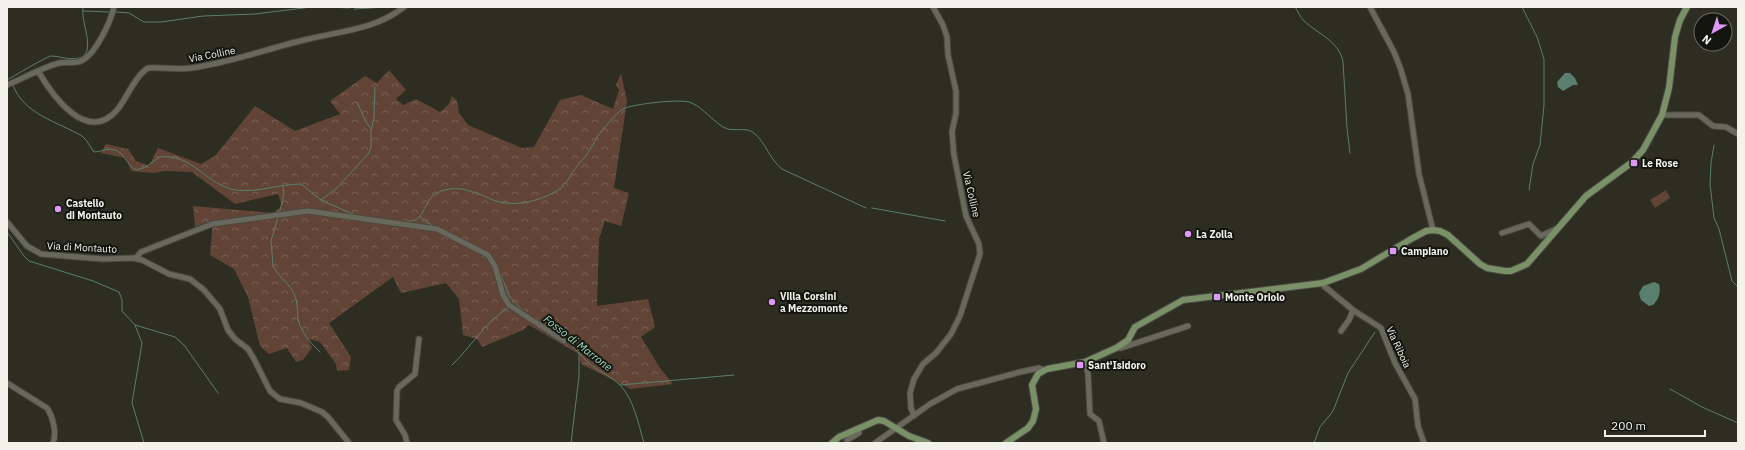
<svg xmlns="http://www.w3.org/2000/svg" width="1745" height="450" font-family="'IBM Plex Sans',sans-serif">
  <style>
    .grass { fill: #624437 }
    .forest { fill: url(#forest-crowns) }
    .water { fill: #5b7f6d }
    .lines { fill: none; stroke-linecap: round; stroke-linejoin: round }
    .stream { stroke: #5b7f6d; stroke-width: 1 }
    .minor-casing { stroke: #4b4a41; stroke-width: 7 }
    .major-casing { stroke: #4b4a41; stroke-width: 8 }
    .minor { stroke: #69685c; stroke-width: 5 }
    .major { stroke: #7a9067; stroke-width: 6 }
    .poi-dot { fill: #dc99f5; stroke: #151510; stroke-width: 1.5 }
    .labels { text-anchor: middle; stroke-width: 4; stroke-linejoin: round; paint-order: stroke }
    .street-label { font-size: 10px; fill: #f2f2eb; stroke: #151510 }
    .poi-label { font-size: 10px; font-weight: bold; fill: #f2f2eb; stroke: #151510; text-anchor: start }
    .water-label { font-size: 11px; font-style: italic; fill: #9ddebf; stroke: #151510 }
  </style>
  <defs>
    <pattern id="forest-crowns" width="20" height="18" patternUnits="userSpaceOnUse"><rect width="20" height="18" fill="#624437"/><path d="M2 6a3 3 0 1 1 6 0M12 15a3 3 0 1 1 6 0" fill="none" stroke="#795f54"/></pattern>
  </defs>
  <rect width="100%" height="100%" fill="#2d2d22"/>
  <path class="grass" d="M1666,190L1670,198L1655,208L1650,200Z"/>
  <path class="forest" d="M389,70L406,90L396,99L403,105L416,99L440,112L449,104L452,96L457,101L459,113L468,125L522,148L534,147L560,100L581,95L613,109L619,90L616,85L621,73L627,101L614,188L629,193L621,226L605,221L599,239L597,306L648,299L655,327L641,337L660,368L673,384L631,389L581,364L579,354L529,325L523,330L482,347L477,339L463,335L459,299L446,283L401,293L393,277L329,323L351,357L349,370L337,371L336,364L320,342L308,339L312,348L303,360L296,362L287,348L269,354L260,346L248,297L234,269L210,255L213,220L195,227L193,206L273,213L282,206L278,194L235,204L192,172L165,171L154,173L131,171L126,158L101,153L106,144L128,149L136,161L149,166L158,148L201,164L215,156L255,106L295,131L340,114L330,101L365,76L377,83Z"/>
  <path class="water" d="M1565,73H1570L1575,78L1578,85H1573L1563,91L1558,87L1557,82Z
    M1654,282L1659,284C1661,293 1659,299 1653,305L1649,306L1641,300L1639,293L1643,286Z"/>
  <g class="lines">
    <path class="stream" d="M328,7L349,8
      M1295,7C1298,11 1300,17 1304,21C1317,33 1340,42 1343,62L1347,128L1350,153
      M1522,7L1537,37L1544,59V105L1540,145L1533,164L1529,190
      M354,9L386,7
      M83,11L109,12
      M116,12L129,13L144,22H161L203,16L255,14L312,7
      M7,80C14,76 46,57 51,56C61,56 83,65 87,50C90,36 81,21 83,7
      M13,85C23,114 58,122 82,136L86,140L94,152C100,152 105,149 111,149C124,150 126,165 136,170L146,167L159,157C193,153 207,186 236,190C256,193 280,184 301,184L321,200L357,216
      M357,102L366,122L371,129
      M1714,145L1711,163L1710,184L1714,218L1719,229L1732,281L1738,287
      M321,200L337,188L368,154L371,148V131L374,117L375,87
      M872,208L945,221
      M279,214L284,194L283,186
      M278,217L271,241L273,265C276,275 288,282 293,292C298,300 297,310 298,319C301,333 311,343 320,352
      M420,217L428,223L459,238
      M403,222C407,221 412,221 415,220C428,214 423,192 450,189C465,187 479,194 493,200C514,208 541,201 560,189C567,184 569,177 574,170C579,163 585,158 589,151C593,145 596,138 600,133C607,125 615,114 623,109C632,104 683,98 692,103C704,109 712,120 723,127C733,133 746,126 754,133C766,143 770,160 782,169L866,208
      M7,232L24,256L29,261L93,281L119,292L122,300V311L135,325L142,343L132,403L144,443
      M500,273L510,297L524,312
      M542,324L549,329
      M135,325L175,337L184,345L218,393
      M567,341C575,348 581,356 589,363C598,371 609,375 619,384C634,399 638,423 644,443
      M452,365C471,347 485,322 508,308
      M620,385L734,375
      M1670,389L1702,407L1738,423
      M571,443L579,376V353
      M1314,443L1320,427L1333,411L1348,373L1375,332"/>
    <g class="minor-casing">
      <path id="minor" d="M1370,7L1394,52L1400,67L1408,94L1419,174L1433,230
        M38,71C52,95 87,145 117,110C127,98 135,76 148,68C162,67 177,70 191,68C229,63 266,49 304,40C339,31 375,30 404,7
        M7,85C24,78 41,68 59,63C67,61 76,65 83,60C96,53 111,21 114,7
        M1662,115H1699L1713,126L1726,127L1738,134
        M7,222L27,246L41,254L103,259L133,258L142,260L169,274L190,279L204,290L220,309L228,330L235,339L248,349L254,359L270,391L280,399L301,403L322,412L328,417L349,443
        M1502,233L1529,224L1541,236L1556,229
        M136,258L141,252L212,224L308,211L437,229L488,255L495,266L503,295L509,305L564,341
        M1323,283L1324,286L1353,310L1381,328L1395,363L1415,399L1418,426L1424,443
        M1341,331L1349,320L1353,310
        M1116,348H1121L1188,326
        M1085,362L1088,374L1090,414L1099,421L1104,443
        M7,383L47,408C53,417 57,433 53,443
        M914,416L911,408L910,393L914,379L923,364L936,353L951,334L960,316L980,254L979,244L966,216L954,155L952,132L956,113V91L948,55L947,37L943,25L933,7
        M847,440L859,433L858,428
        M407,443L405,435L396,420L397,391L399,387L415,374L419,339
        M875,443L930,404L957,389L1020,372L1039,368L1044,370"/>
    </g>
    <g class="major-casing">
      <path id="major" d="M832,443L839,437L878,420L884,421L909,436L928,443
        M1006,443L1028,428L1033,421L1036,409L1032,385L1038,374L1047,369L1085,362L1116,348L1128,340L1135,327L1183,300L1323,283L1361,269L1411,239L1426,231L1433,230L1440,231L1448,235L1480,264L1487,268L1505,271H1511L1527,264L1586,196L1631,163L1643,150L1662,115L1669,88L1675,37L1680,20L1687,7"/>
    </g>
    <use href="#minor" class="minor"/>
    <use href="#major" class="major"/>
  </g>
  <g class="poi-dot">
    <rect x="1630" y="159" width="8" height="8" rx="2"/>
    <circle cx="58" cy="209" r="4"/>
    <circle cx="1188" cy="234" r="4"/>
    <rect x="1389" y="247" width="8" height="8" rx="2"/>
    <rect x="1213" y="293" width="8" height="8" rx="2"/>
    <circle cx="772" cy="302" r="4"/>
    <rect x="1076" y="361" width="8" height="8" rx="2"/>
  </g>
  <g class="labels">
    <g class="street-label">
      <text transform="translate(212 54) rotate(-11)" y="4">Via Colline</text>
      <text transform="translate(972 194) rotate(77)" y="4">Via Colline</text>
      <text transform="translate(82 247) rotate(3)" y="4">Via di Montauto</text>
      <text transform="translate(1399 347) rotate(65)" y="4">Via Riboia</text>
    </g>
    <g class="poi-label">
      <text x="1642" y="167">Le Rose</text>
      <text x="66" y="207">Castello<tspan x="66" dy="12">di Montauto</tspan></text>
      <text x="1196" y="238">La Zolla</text>
      <text x="1401" y="255">Campiano</text>
      <text x="780" y="300">Villa Corsini<tspan x="780" dy="12">a Mezzomonte</tspan></text>
      <text x="1225" y="301">Monte Oriolo</text>
      <text x="1088" y="369">Sant'Isidoro</text>
    </g>
    <g class="water-label">
      <text transform="translate(578 343) rotate(38)" y="4">Fosso di Marrone</text>
    </g>
  </g>
  <rect width="1745" height="450" fill="none" stroke="#f2f2eb" stroke-width="16"/>
  <g transform="translate(1713 32) rotate(219)"><circle r="19" fill="#151510" stroke="#6d6d68"/>
  <path d="M0-3L7 15L0 10L-7 15Z" fill="#dc99f5"/>
  <text y="-6" font-size="11" font-weight="bold" text-anchor="middle" fill="#f2f2eb">N</text>
  </g>
  <path d="M1605 430v6h100v-6" fill="none" stroke="#f2f2eb" stroke-width="2"/>
  <text x="1611" y="430" font-size="12" fill="#f2f2eb" stroke="#151510" stroke-width="3" paint-order="stroke">200 m</text>
</svg>
